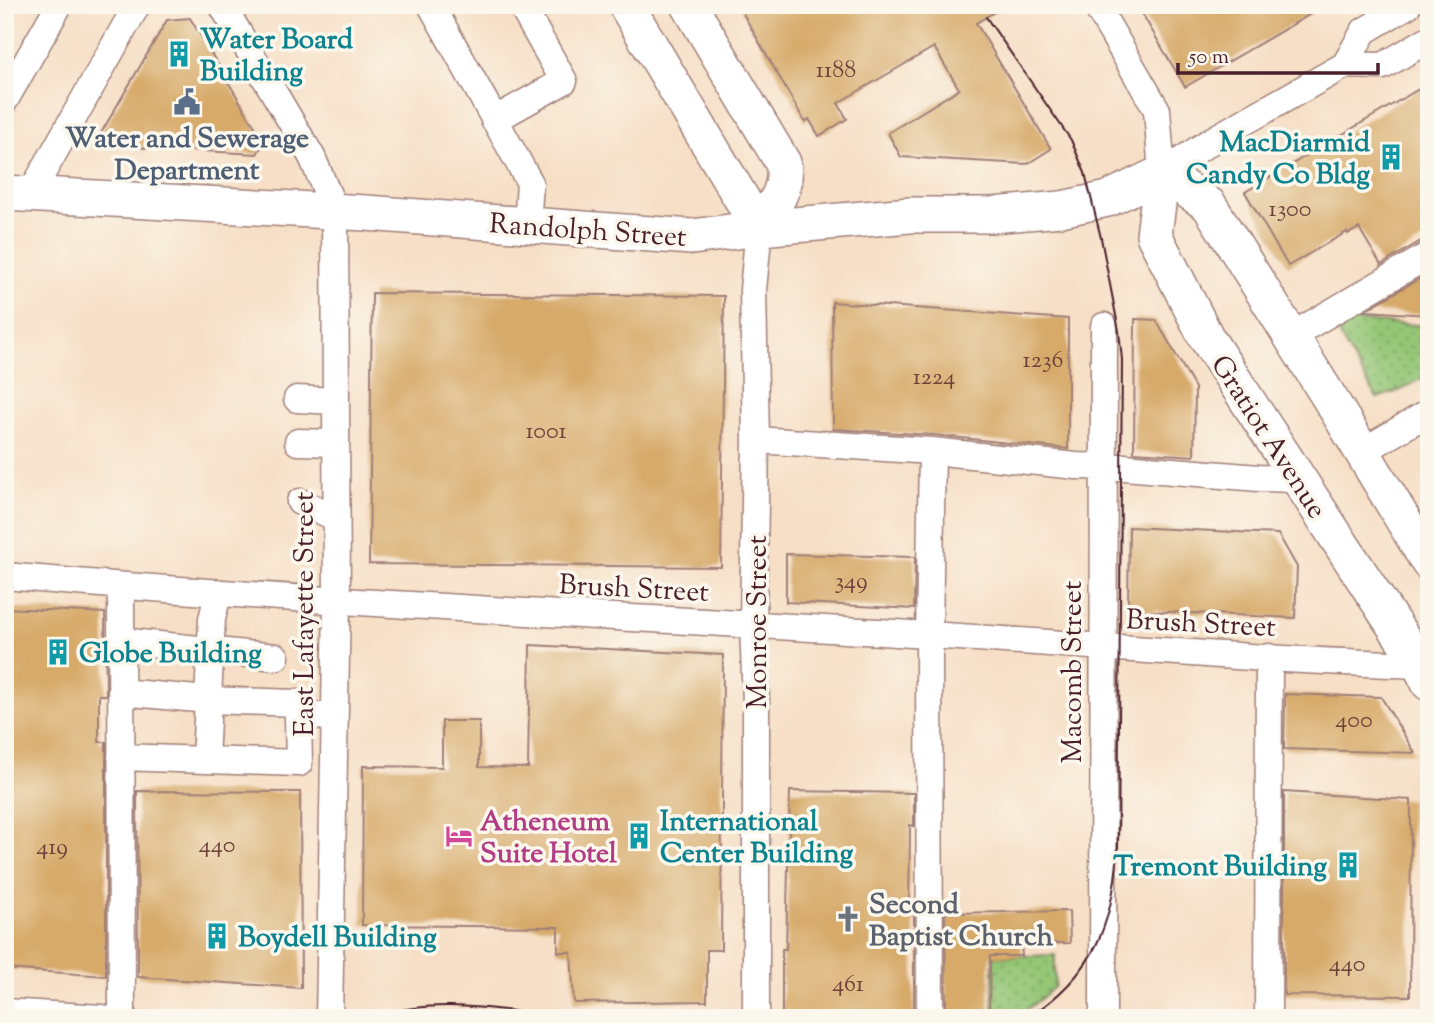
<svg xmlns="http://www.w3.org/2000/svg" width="1434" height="1023" font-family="'Sorts Mill Goudy',serif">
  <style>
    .grass { fill: url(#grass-dots); stroke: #6f7250; stroke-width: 2 }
    .building { fill: #d7aa6b }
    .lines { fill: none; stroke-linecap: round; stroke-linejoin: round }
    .minor-casing { stroke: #a07f78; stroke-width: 29 }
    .major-casing { stroke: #a07f78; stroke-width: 38 }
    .minor { stroke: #fff; stroke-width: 26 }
    .major { stroke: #fff; stroke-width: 35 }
    .tram { stroke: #4a1f2b; stroke-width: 2 }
    .labels { text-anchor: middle; stroke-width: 7; stroke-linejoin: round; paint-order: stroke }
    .number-label { font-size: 24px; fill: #6d423b }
    .culture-label { font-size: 28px; font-weight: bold; fill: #0d838f; stroke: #fbf7ec; text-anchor: start }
    .service-label { font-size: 28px; font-weight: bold; fill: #4e5e75; stroke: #fbf7ec }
    .street-label { font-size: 28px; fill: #4a1f2b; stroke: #fbf7ec }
    .hotel-label { font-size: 28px; font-weight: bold; fill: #b23c85; stroke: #fbf7ec; text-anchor: start }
    .worship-label { font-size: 28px; font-weight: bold; fill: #5b616d; stroke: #fbf7ec; text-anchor: start }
  </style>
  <defs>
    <pattern id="grass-dots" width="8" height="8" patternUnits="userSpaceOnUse" patternTransform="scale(1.75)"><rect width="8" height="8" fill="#94c676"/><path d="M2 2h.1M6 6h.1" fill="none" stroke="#7ba061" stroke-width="1.8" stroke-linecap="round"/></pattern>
  </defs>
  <rect width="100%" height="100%" fill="#fbf7ec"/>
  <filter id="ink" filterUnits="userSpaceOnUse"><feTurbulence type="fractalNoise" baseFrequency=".0143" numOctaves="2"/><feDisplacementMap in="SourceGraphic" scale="14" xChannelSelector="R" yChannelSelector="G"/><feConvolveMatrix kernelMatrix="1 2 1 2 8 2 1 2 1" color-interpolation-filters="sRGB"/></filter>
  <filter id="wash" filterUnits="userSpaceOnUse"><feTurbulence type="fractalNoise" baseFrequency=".00686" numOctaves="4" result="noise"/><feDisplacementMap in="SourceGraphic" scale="28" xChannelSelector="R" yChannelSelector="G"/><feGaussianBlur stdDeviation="1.57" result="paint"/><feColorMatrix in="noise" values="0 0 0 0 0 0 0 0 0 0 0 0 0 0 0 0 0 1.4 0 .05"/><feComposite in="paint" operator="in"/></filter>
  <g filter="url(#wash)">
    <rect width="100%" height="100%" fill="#f6dfc6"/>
    <path class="grass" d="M1346,320L1429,326V374L1401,390L1377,398L1334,327Z
      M1055,955V986C1036,1004 1020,1018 993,1018V957Z"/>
    <g id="blocks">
      <path class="building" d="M738,5H1006L976,23L1051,149L1027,164L901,157L888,133L959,89L934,47L838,103L847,119L819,136L809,119L805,122Z
        M1137,5H1326L1185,87Z
        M190,18L264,142L257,154L94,145L167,20Z
        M1429,83V239L1421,241L1381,265L1359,228L1348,234L1347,232L1288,266L1245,192Z
        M1429,273V315L1364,311Z
        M372,293L724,296L721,567L369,564Z
        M832,302L1068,319V449L933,435L833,429Z
        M1135,319L1156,320L1195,388L1194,456L1134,452Z
        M1129,527L1278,534L1297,567L1295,618L1128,610Z
        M786,554L915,557L914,609L786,602Z
        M5,608L105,613L106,695H99V742H106V976L5,969Z
        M530,645L723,655L721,950H707V1001L574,1003L571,952H558V927L362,925L363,766L442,767V721H479V767L528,768Z
        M1285,694L1381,697L1415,753L1284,749Z
        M137,791L300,792L301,988L138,977Z
        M790,791L914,793V826L910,825L909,914H914V1018H782V949H786Z
        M1284,792L1411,800L1410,996L1284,995Z
        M1069,911L1070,943L1021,944L1022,956H990L989,1018H946L945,913Z"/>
    </g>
  </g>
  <g filter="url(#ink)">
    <use href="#blocks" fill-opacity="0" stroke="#a07f78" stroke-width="2"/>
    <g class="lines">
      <g class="minor-casing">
        <path id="minor" d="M222,5L312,157L335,211L337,602L329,1018
          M431,5L530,183L527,226
          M1096,5L1157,110L1162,173L1214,139L1345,65L1383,66L1429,39
          M1345,65L1364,31L1408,5
          M5,100L59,5
          M494,120L564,81L521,5
          M30,195L137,5
          M1291,336L1429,255
          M297,399L335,401
          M756,440L932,451L1076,466L1124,467L1259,478L1298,479
          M298,442L335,443
          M1362,452L1429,412
          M300,502L335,517
          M5,576C312,603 620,616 928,635C1095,645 1262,661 1429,665
          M121,587L122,1018
          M218,594L212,619L205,760L299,763L298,718L334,715
          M121,641L276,657
          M121,692L208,700L297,703L298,718
          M121,757L205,760
          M5,1012L102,1018
          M756,1018V702L753,625L756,440L753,290L759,228
          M930,1018L929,635L932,451
          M1103,1018L1104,326
          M1268,1018L1269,657"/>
      </g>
      <g class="major-casing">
        <path id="major" d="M626,5L759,228
          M689,5L783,163C789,189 773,206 759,228
          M1162,173L1154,235L1206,337L1420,665L1429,683
          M1162,173L1209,205L1337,410L1429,563
          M5,193L366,213L692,237L759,228L910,215H992L1061,209L1108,199L1162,173"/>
      </g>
      <use href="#minor" class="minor"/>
      <use href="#major" class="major"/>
      <path class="tram" d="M986,17L1071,140L1085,173L1101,238L1119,331L1122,360L1118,850C1113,926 1093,976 1027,1018
        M371,1018C434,995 504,1011 569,1018"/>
    </g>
  </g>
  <defs>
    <g id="building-bare" transform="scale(2.1)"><path d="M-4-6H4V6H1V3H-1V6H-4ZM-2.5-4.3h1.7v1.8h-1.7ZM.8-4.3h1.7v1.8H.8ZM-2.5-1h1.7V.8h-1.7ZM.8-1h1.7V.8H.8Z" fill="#0f9aa8" stroke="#fbf7ec" stroke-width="2.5" paint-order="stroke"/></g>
    <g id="civic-bare" transform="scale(2.1)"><path d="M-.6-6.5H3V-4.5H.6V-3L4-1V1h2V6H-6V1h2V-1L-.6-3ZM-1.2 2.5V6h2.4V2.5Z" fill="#5c6f8a" stroke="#fbf7ec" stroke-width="2.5" paint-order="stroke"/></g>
    <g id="hotel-bare" transform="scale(2.1)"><path d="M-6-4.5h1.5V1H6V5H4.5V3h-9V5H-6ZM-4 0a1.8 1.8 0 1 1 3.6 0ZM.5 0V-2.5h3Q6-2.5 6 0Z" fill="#d1479c" stroke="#fbf7ec" stroke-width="2.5" paint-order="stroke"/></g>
    <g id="church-bare" transform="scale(2.1)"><path d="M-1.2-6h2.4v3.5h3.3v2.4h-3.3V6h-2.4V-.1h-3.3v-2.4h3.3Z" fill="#6b7280" stroke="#fbf7ec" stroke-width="2.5" paint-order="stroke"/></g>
  </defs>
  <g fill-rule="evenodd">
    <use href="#building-bare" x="179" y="54"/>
    <use href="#civic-bare" x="187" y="102"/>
    <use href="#building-bare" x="1391" y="157"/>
    <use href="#building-bare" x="58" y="652"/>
    <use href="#hotel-bare" x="459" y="836"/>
    <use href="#building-bare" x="639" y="836"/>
    <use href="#building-bare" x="1348" y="865"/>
    <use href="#church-bare" x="848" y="919"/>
    <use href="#building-bare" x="217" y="936"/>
  </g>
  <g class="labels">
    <g class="number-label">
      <text x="836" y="77">1188</text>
      <text x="1290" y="216">1300</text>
      <text x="1043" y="367">1236</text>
      <text x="934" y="384">1224</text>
      <text x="546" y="438">1001</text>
      <text x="851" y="588">349</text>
      <text x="1354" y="727">400</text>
      <text x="217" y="852">440</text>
      <text x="52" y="854">419</text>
      <text x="1347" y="971">440</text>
      <text x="848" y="991">461</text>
    </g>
    <g class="culture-label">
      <text x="200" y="48">Water Board<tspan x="200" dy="32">Building</tspan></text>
      <text x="1370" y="151" text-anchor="end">MacDiarmid<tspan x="1370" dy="32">Candy Co Bldg</tspan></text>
      <text x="79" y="662">Globe Building</text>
      <text x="660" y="830">International<tspan x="660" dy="32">Center Building</tspan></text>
      <text x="1327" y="875" text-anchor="end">Tremont Building</text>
      <text x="238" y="946">Boydell Building</text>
    </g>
    <g class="service-label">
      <text x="187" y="147">Water and Sewerage<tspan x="187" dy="32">Department</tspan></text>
    </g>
    <g class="street-label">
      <text transform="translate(588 229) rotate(4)" y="10">Randolph Street</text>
      <text transform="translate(1270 436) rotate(57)" y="10">Gratiot Avenue</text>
      <text transform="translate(634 587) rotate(3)" y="10">Brush Street</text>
      <text transform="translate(303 614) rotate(-90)" y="10">East Lafayette Street</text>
      <text transform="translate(756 622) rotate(-90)" y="10">Monroe Street</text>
      <text transform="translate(1201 622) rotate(3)" y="10">Brush Street</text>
      <text transform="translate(1071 672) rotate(-90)" y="10">Macomb Street</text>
    </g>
    <g class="hotel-label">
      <text x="480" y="830">Atheneum<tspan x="480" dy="32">Suite Hotel</tspan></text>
    </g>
    <g class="worship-label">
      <text x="869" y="913">Second<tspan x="869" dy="32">Baptist Church</tspan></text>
    </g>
  </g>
  <rect width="1434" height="1023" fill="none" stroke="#fbf7ec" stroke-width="28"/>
  <path d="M1178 63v10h200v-10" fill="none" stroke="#4a1f2b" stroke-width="3.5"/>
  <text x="1189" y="63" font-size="21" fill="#4a1f2b" stroke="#fbf7ec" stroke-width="5" paint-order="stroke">50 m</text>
</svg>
